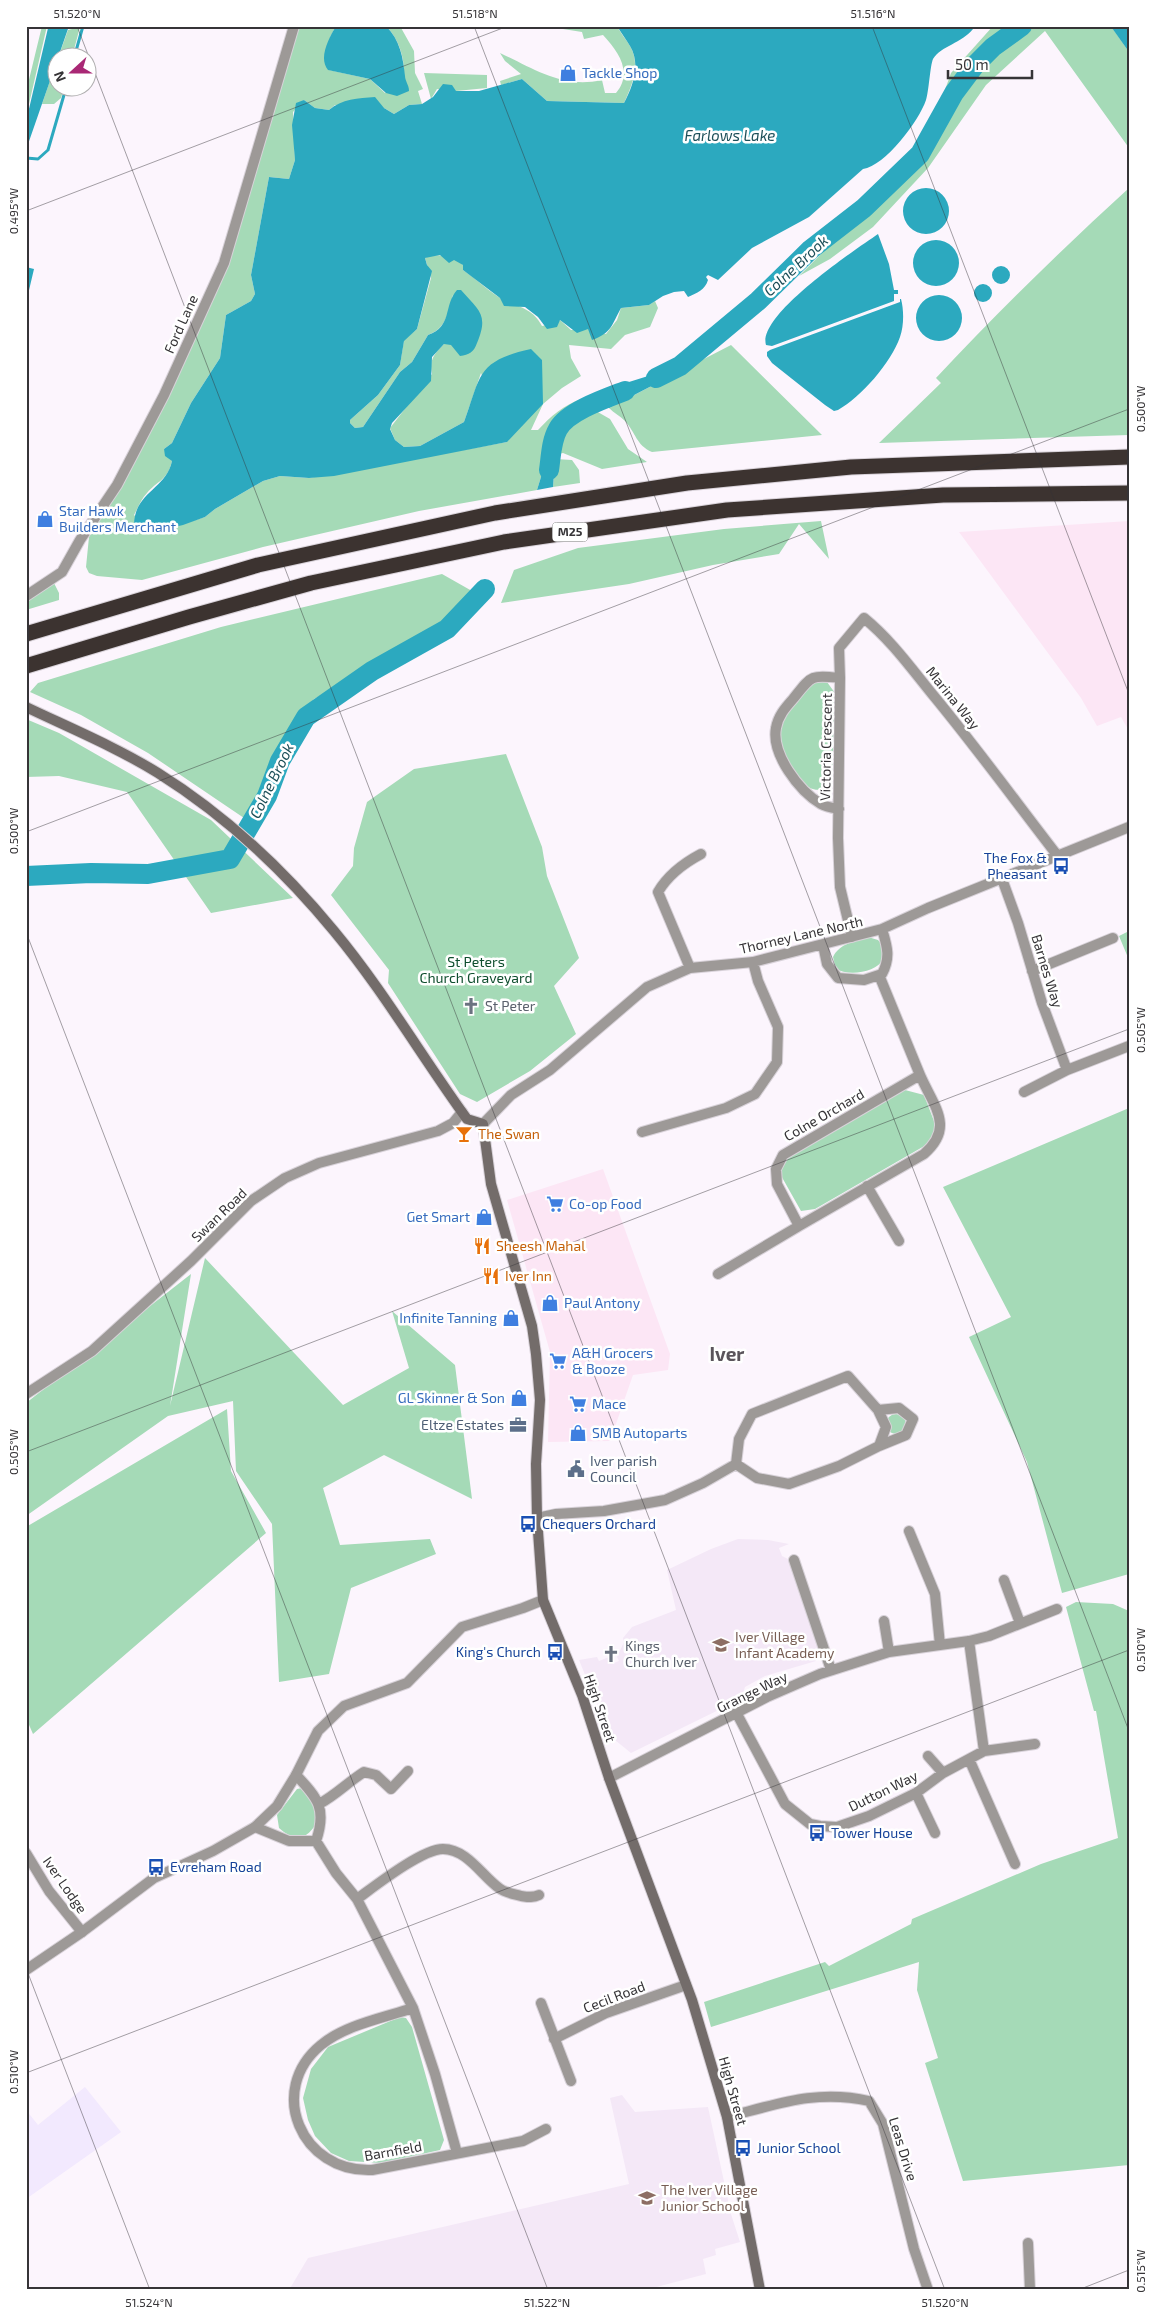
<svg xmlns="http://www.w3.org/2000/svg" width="1155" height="2316" font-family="'Exo 2',sans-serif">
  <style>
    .commercial { fill: #fce6f5 }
    .industrial { fill: #f2e9fe }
    .built { fill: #f4e8f7 }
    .green { fill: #a5dab7 }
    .water { fill: #2ca9bf }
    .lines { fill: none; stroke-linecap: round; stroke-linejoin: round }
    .stream { stroke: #2ca9bf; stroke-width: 3 }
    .river { stroke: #2ca9bf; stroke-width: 20 }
    .minor-casing { stroke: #d8d2d9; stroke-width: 12 }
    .tertiary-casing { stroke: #d8d2d9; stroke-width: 12 }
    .secondary-casing { stroke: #d8d2d9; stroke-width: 12 }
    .motorway-casing { stroke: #d8d2d9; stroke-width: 17 }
    .minor { stroke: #9d9997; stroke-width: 10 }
    .tertiary { stroke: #9d9997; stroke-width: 10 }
    .secondary { stroke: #736c6a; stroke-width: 10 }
    .motorway { stroke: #3c3330; stroke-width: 15 }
    .ticks { fill: none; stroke: #363437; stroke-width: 1; stroke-opacity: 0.45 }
    .labels { text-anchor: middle; stroke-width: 5; stroke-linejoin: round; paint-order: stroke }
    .shield { fill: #fff; stroke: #727173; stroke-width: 1 }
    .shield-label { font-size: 12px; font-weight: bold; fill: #363437 }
    .shop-label { font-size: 14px; fill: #366cbe; stroke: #fff; text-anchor: start }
    .street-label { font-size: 14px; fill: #363437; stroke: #fff }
    .transit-label { font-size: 14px; fill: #164399; stroke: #fff; text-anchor: start }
    .park-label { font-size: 14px; fill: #0f4e2e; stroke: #fff }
    .worship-label { font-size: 14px; fill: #5b616d; stroke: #fff; text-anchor: start }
    .food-label { font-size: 14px; fill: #c56008; stroke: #fff; text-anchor: start }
    .service-label { font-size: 14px; fill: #4e5e75; stroke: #fff; text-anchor: end }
    .education-label { font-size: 14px; fill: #785e54; stroke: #fff; text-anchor: start }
    .water-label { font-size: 15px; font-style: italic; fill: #1d4f59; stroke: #fff }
    .district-label { font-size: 19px; font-weight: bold; fill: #5a545b; stroke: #fff }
    .neatline { fill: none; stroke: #363437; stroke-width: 2 }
    .ticks-label { font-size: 12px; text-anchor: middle; fill: #363437 }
  </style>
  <rect width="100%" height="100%" fill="#fcf5fd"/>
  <path class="commercial" d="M1129,521V731L1121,717L1097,726L1081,698L959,532Z
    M603,1169L670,1354L668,1370L633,1375L610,1441L548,1442L550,1352L507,1200Z"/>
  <path class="industrial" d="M85,2087L121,2132L26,2199V2110L38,2125Z"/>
  <path class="built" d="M738,1539L768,1540L789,1544L779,1548L782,1556L790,1560L821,1647L816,1661L765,1676L745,1687L741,1699L631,1753L610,1736L579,1660L597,1657L599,1661L609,1657L614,1663L619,1661L617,1657L624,1642L623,1638L632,1627L676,1610L667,1570L711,1549Z
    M622,2095L635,2112L708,2107L731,2214L740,2242L715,2249L716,2255L703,2259L706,2274L645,2290H289L308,2258L629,2184L610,2098Z"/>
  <path class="green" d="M42,26H47L26,117V92Z
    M296,26H336L330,37L329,70L370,79L385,93L404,78C405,60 400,40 386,26H400L414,51L415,73L423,89L418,91L422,104L409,105L394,114L384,108L335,105L329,110L315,108L304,100L293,112L295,160L289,179L269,177L251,275L255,294L251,301L226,315L220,358L191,403L172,443L164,449L172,461C168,480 157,481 147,493C141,499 138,508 134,515L145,526L157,532L205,517L215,509L263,481L280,476L309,478L507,442L481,373L464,422L420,446L404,447L395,440L390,428L432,374C429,360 434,354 444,344H451L456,350L453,295C448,312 447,328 428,335L412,362L400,372L363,427L355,428L350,423V420L378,395L400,365L404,340L417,329L431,278L425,258C435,252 456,256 463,265V270C475,278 485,288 497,296C514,307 532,306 542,326L557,323L560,320L571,330L588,329L606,334L617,320L621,308L649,305L655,301L658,308L650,327L625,335L611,349L569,345L571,358L581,376L562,388L543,404L531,430H538C551,416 564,405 581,399L584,401L562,416L544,441L541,477L537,490L419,511L263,547L142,580L97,576L89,573L86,567L89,537L225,264Z
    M544,26H617C621,34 626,39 630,46C641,65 632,85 624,103L547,101L522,79L501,85L500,81L521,74L505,61L500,53C534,69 563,89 602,80L605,93H616C633,73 619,52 603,35L584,39L582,32Z
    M993,26H1013L971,66L950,91L946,87L951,73Z
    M1023,26H1111L1129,52V148L1045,31L986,85L928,168L873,227L830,259L799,276L921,154L956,93L976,66L993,49Z
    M80,27L72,57L58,58L68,30Z
    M57,60L58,88H64L61,98L54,104H42Z
    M424,73L487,75V88L456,91L437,89L431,99Z
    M1129,188V435L879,443L941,383L936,378C998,312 1062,249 1129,188Z
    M731,345L822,435L652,452C636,445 636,433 625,421C620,416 614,413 609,408Z
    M596,411L610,419L628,449L647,462L602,469L563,453L555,455C560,432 574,419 596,411Z
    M555,459L572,460L579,470L580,483L553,487Z
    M821,521L829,559L799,524L779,554L713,565L629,584L501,603L514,570L578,548L724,529Z
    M442,574L472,591L459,613L392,658L314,699L283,738L263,794L244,818L148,753L81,715L30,692L38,683L221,627Z
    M54,583L59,593V600L26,610V597Z
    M815,682H827L835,693L832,782L829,787C823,790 816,791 810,788C799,783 780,752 780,740C779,724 787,713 796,701C802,694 807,685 815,682Z
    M26,719L59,733L211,820L293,898L211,913L127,792L59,776L26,777Z
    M506,754L542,847L547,876L579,958L554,986L576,1034L530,1071L477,1102L460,1094L388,983L389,970L331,895L353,866L354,848L367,802L414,769Z
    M1129,931V960L1119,936Z
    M868,937L878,940L884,947C884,951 884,956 883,959C877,973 848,976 836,969L833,957C840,943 854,942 868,937Z
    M905,1090L924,1095L937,1129L933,1141L815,1209L801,1211L779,1172L788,1158Z
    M1129,1108V1574L1062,1593L1027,1462L969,1337L1011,1317L943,1187Z
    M205,1258L343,1405L409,1368L392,1311L455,1365L472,1499L384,1455L323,1488L340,1545L430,1539L436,1554L351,1588L329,1674L279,1682L272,1524L236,1471L233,1401L168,1416L26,1516V1403L191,1274L170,1406Z
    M227,1409L231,1471L266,1533L33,1734L26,1718V1527Z
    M886 1424a10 10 0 1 1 20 0a10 10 0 1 1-20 0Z
    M1076,1602L1113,1604L1129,1611V2165L963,2181L925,2063L938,2058L917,1990L919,1962L711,2027L704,2002L825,1962L829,1966L911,1924L912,1919L1041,1864L1118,1838L1096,1711H1094L1066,1607Z
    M302,1788L308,1789L319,1819C308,1839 297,1844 279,1828L277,1815L297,1789Z
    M400,2017L406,2018L412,2027L444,2140L440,2150L381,2163L349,2161L331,2153L315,2136L308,2120L303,2098L311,2069L328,2047Z"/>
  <path class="water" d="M50,26H69L26,150V128Z
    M336,26H386C400,40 403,57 405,76C405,81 409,85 409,91L397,96L386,93L370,79L328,70C318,58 329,38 336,26Z
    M617,26H972L973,29C962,43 941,46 933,59C930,66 929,91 926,100C919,121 885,166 863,169L809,217L752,248L718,280L708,275L706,277L708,280C705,290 697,293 688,297L684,291L674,292L663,296L649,305L621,308C612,324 612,333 592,340L588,329L577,333L560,320L557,327L547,329L538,317L525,307L504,306L500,298L463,270V265L454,260L449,263L440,255L425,258L427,265L432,271L417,329L404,341L400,365L378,395L350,420V423L355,428L363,427L400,372L412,362L428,335C453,326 443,306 457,290H461C479,311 489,314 477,343C474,352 469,355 460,356L451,345L444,344L432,357L431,381L392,423L390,429L395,440L404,447L420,446L464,422C481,376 476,361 531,349L542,360L543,404L507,442L334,476L309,478L280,476L263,481L215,509L205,517L183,525L149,533L145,526L134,527C133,492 166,490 172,461L165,456L164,449L172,443L191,403L220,358L226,315L251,301L255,294L251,275L269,177L289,179L295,160L292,125L296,103L304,100L315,108L329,110C342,99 358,98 375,97L384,108L394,114L409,105L422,104L433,97L443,84L452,85L456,91H479L522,79L547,101L624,103C633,86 641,64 630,46C626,39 621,33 617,26Z
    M1111,26L1129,27V52L1112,28Z
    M903 211a23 23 0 1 1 46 0a23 23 0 1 1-46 0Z
    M878,234L889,264L894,290H898V294H894V301L772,346L766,345C757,315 855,250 878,234Z
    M913 263a23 23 0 1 1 46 0a23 23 0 1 1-46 0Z
    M992 275a9 9 0 1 1 18 0a9 9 0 1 1-18 0Z
    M26,267L34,269L26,303Z
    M974 293a9 9 0 1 1 18 0a9 9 0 1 1-18 0Z
    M916 318a23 23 0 1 1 46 0a23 23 0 1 1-46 0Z
    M900,299H901C904,310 904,326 900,337C891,363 861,397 838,410L834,411L825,405L772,363L767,356V352L770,350L900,302Z
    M680,366L665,379L609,408L595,396L613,387Z
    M584,401L596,411C574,419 560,432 555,455L543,458C544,428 561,417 584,401Z
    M555,459L553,487L537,490L541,477L543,461Z"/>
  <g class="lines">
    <path class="stream" d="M74,58L83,26
      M26,128L50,26
      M26,158L38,159L48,150L66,88"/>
    <path class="river" d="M656,378L680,366L758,301L810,250L864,208L920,154L954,93L975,65L993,47L1022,26
      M549,470C551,457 551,441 558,429C568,411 607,398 625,391
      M26,876L91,873L148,874L230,859L267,796L280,761L306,717L372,671L447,629L485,589"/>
    <g class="minor-casing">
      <path id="minor" d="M26,596L62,572L80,540L117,485L164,395L224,263L294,26
        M839,809C833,808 826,807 821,804C799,791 771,754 776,728C778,716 785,708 793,699C812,675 810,675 840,678
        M1002,879L1018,923L1042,1003L1067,1070
        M852,937L840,887L838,838L840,678L839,648L864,618C891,640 911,668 933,695C976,747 1016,802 1057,855
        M823,945L827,964L838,978L864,980L882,974C891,957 887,946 882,929
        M690,968L658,892C668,875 684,863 701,854
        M1032,971L1113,938
        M879,975L920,1075
        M920,1075C934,1107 955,1127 924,1154L799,1226L777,1184L776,1169L783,1155Z
        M1024,1092L1067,1070L1129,1046
        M483,1124L511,1095L550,1070L647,987L690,968L753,962L882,929L928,908L1129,827
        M642,1132L726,1108L755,1094L777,1062L778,1027L758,981L753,962
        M867,1186L899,1241
        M718,1274L799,1226
        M848,1376L878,1410L886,1427L879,1446L839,1466L789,1484L757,1478L736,1464L739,1439L752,1414Z
        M26,1394L92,1351L191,1261L251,1201L285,1178L319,1163L438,1131L453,1123L462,1112
        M878,1410L899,1408L913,1419L906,1435L879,1446
        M537,1518L556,1514L604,1511L665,1500L703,1483L736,1464
        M909,1531L935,1594L940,1645
        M794,1560L831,1670
        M1004,1580L1020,1623
        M884,1621L889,1652
        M737,1714L785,1804L810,1824L820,1826L837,1827L869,1816L916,1793L943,1773L984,1751L969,1641
        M984,1751L1035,1744
        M928,1756L943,1773
        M969,1759L1015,1864
        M296,1775C318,1798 327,1809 316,1841
        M609,1778L767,1697L820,1674L889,1652L969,1641L989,1636L1057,1609
        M916,1793L935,1833
        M319,1804C336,1795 348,1782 364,1772L376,1775L391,1789L408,1771
        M255,1827L289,1841H316L336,1873L357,1899L413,2008L435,2074L457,2153
        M26,1853L49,1891L82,1932
        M357,1899C375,1886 422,1849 443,1849C467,1849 482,1876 499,1888C505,1893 514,1894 521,1896C528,1897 533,1898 539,1895
        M541,2003L571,2081
        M413,2008C383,2018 345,2025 321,2045C266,2090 301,2173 372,2170L523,2141L546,2129
        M554,2039L606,2013L686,1985
        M727,2117C778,2104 817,2089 869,2101L883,2124L914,2249L928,2290
        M1028,2243L1030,2290"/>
    </g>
    <g class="tertiary-casing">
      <path id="tertiary" d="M26,1970L82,1932L154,1878L213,1851L255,1827L277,1806L296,1775L318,1731L344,1706L407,1683L462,1627L523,1608L543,1600"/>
    </g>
    <g class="secondary-casing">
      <path id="secondary" d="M26,707C70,728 116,747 158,773C225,815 283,869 334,931C383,990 422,1057 467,1119L483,1124L491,1184L532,1326L536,1354L540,1400L536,1464L537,1518L543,1600L582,1695L609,1778L692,2000L727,2117L760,2290"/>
    </g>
    <g class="motorway-casing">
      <path id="motorway" d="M26,634L258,565L495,513L687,483L851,467L1129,457
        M26,666L189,617L311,583L504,542L727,510L943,495L1129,493"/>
    </g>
    <use href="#minor" class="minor"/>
    <use href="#tertiary" class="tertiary"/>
    <use href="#secondary" class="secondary"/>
    <use href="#motorway" class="motorway"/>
  </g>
  <path class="ticks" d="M77,26L945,2290M474,26L1129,1731M872,26L1129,694M26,211L508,26M26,832L1129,409M26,932L548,2290M26,1452L1129,1029M26,1968L150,2290M26,2073L1129,1650M1078,2290L1129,2270"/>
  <defs>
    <g id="shop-bare" transform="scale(1.35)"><path d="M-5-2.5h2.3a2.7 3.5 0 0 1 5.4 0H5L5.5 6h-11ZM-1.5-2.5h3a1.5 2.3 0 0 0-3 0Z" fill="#3f7fe0" stroke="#fff" stroke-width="2.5" paint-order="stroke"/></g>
    <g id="bus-bare" transform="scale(1.35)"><path d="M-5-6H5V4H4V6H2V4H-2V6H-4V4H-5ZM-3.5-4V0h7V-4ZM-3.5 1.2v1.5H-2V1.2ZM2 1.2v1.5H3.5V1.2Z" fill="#1a4fb4" stroke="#fff" stroke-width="2.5" paint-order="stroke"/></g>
    <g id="church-bare" transform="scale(1.35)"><path d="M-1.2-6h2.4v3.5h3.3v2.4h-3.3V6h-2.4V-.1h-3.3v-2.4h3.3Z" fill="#6b7280" stroke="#fff" stroke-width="2.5" paint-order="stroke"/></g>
    <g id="bar-bare" transform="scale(1.35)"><path d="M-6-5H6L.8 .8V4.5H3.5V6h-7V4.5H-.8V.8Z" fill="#e8710a" stroke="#fff" stroke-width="2.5" paint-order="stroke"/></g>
    <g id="supermarket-bare" transform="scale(1.35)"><path d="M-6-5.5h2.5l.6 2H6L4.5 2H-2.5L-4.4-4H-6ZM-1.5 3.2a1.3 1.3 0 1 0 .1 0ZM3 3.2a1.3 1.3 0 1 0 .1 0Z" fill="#3f7fe0" stroke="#fff" stroke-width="2.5" paint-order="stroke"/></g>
    <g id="restaurant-bare" transform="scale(1.35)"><path d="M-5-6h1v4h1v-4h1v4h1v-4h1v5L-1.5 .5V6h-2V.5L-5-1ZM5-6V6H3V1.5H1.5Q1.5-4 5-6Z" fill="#e8710a" stroke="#fff" stroke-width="2.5" paint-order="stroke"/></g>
    <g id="office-bare" transform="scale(1.35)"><path d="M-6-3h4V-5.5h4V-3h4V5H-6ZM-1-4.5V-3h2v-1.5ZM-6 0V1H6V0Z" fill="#5c6f8a" stroke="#fff" stroke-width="2.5" paint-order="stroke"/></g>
    <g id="civic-bare" transform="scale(1.35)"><path d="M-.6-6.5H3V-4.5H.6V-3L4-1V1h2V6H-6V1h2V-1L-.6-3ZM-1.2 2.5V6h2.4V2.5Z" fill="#5c6f8a" stroke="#fff" stroke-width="2.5" paint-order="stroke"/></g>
    <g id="school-bare" transform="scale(1.35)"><path d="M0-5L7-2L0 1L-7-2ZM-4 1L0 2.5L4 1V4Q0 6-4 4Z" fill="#8d6e63" stroke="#fff" stroke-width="2.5" paint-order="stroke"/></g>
  </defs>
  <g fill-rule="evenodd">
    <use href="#shop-bare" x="568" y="73"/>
    <use href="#shop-bare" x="45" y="519"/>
    <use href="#bus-bare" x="1061" y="866"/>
    <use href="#church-bare" x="471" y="1006"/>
    <use href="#bar-bare" x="464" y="1134"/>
    <use href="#supermarket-bare" x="555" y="1204"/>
    <use href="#shop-bare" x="484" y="1217"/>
    <use href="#restaurant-bare" x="482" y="1246"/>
    <use href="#restaurant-bare" x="491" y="1276"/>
    <use href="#shop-bare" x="550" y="1303"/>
    <use href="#shop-bare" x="511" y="1318"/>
    <use href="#supermarket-bare" x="558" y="1361"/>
    <use href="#shop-bare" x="519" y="1398"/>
    <use href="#supermarket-bare" x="578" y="1404"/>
    <use href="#office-bare" x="518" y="1425"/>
    <use href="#shop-bare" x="578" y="1433"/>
    <use href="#civic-bare" x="576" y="1469"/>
    <use href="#bus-bare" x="528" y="1524"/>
    <use href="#school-bare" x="721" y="1645"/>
    <use href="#bus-bare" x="555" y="1652"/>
    <use href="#church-bare" x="611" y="1654"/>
    <use href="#bus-bare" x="817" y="1833"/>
    <use href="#bus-bare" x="156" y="1867"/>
    <use href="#bus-bare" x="743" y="2148"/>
    <use href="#school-bare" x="647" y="2198"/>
  </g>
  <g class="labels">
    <rect class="shield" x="552.5" y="522.5" width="35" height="19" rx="4"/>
    <g class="shield-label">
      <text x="570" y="536">M25</text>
    </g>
    <g class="shop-label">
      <text x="582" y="78">Tackle Shop</text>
      <text x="59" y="516">Star Hawk<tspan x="59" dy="16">Builders Merchant</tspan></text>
      <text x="569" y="1209">Co-op Food</text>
      <text x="470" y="1222" text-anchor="end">Get Smart</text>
      <text x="564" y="1308">Paul Antony</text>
      <text x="497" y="1323" text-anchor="end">Infinite Tanning</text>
      <text x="572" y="1358">A&amp;H Grocers<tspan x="572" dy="16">&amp; Booze</tspan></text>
      <text x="505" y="1403" text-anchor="end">GL Skinner &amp; Son</text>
      <text x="592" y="1409">Mace</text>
      <text x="592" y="1438">SMB Autoparts</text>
    </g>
    <g class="street-label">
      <text transform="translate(181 324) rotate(-66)" y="5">Ford Lane</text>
      <text transform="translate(953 698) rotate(51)" y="5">Marina Way</text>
      <text transform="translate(826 747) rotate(-89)" y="5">Victoria Crescent</text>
      <text transform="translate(801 935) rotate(-13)" y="5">Thorney Lane North</text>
      <text transform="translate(1047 971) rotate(73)" y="5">Barnes Way</text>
      <text transform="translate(824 1115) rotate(-30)" y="5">Colne Orchard</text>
      <text transform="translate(219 1215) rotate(-44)" y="5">Swan Road</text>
      <text transform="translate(752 1692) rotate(-26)" y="5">Grange Way</text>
      <text transform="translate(600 1708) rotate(71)" y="5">High Street</text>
      <text transform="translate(883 1791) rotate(-26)" y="5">Dutton Way</text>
      <text transform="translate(65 1885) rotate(55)" y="5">Iver Lodge</text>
      <text transform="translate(614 1997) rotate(-21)" y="5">Cecil Road</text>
      <text transform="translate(733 2091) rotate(74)" y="5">High Street</text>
      <text transform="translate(903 2149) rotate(73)" y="5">Leas Drive</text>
      <text transform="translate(393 2151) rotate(-10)" y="5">Barnfield</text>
    </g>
    <g class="transit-label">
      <text x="1047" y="863" text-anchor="end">The Fox &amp;<tspan x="1047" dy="16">Pheasant</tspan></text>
      <text x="542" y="1529">Chequers Orchard</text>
      <text x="541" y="1657" text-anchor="end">King's Church</text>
      <text x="831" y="1838">Tower House</text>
      <text x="170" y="1872">Evreham Road</text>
      <text x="757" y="2153">Junior School</text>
    </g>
    <g class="park-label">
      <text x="476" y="967">St Peters<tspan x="476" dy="16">Church Graveyard</tspan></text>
    </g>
    <g class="worship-label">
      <text x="485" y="1011">St Peter</text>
      <text x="625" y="1651">Kings<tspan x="625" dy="16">Church Iver</tspan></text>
    </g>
    <g class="food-label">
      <text x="478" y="1139">The Swan</text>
      <text x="496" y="1251">Sheesh Mahal</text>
      <text x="505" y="1281">Iver Inn</text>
    </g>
    <g class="service-label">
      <text x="504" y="1430">Eltze Estates</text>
      <text x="590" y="1466" text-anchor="start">Iver parish<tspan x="590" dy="16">Council</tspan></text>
    </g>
    <g class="education-label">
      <text x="735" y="1642">Iver Village<tspan x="735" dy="16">Infant Academy</tspan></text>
      <text x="661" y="2195">The Iver Village<tspan x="661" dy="16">Junior School</tspan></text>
    </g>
    <g class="water-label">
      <text x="730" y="141">Farlows Lake</text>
      <text transform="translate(796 266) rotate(-43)" y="5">Colne Brook</text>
      <text transform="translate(272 781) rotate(-64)" y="5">Colne Brook</text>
    </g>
    <g class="district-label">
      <text x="727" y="1361">Iver</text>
    </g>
  </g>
  <rect width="1155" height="2316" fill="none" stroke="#ffffff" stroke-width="55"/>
  <g transform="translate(72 72) rotate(249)"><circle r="24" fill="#ffffff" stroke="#afaeaf"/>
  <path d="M0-4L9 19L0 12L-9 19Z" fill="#a92875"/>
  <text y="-8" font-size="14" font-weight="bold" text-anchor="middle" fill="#363437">N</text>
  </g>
  <path d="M948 70v8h84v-8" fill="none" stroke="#363437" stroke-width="2.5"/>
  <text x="955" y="70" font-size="15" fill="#363437" stroke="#ffffff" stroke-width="4" paint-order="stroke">50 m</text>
  <rect x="28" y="28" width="1100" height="2260" class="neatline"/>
  <g class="ticks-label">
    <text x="77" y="18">51.520°N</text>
    <text x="475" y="18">51.518°N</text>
    <text x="873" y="18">51.516°N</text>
    <text transform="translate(14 211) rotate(-90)" y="4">0.495°W</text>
    <text transform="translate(1141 409) rotate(-90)" y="4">0.500°W</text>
    <text transform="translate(14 831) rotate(-90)" y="4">0.500°W</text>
    <text transform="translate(1141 1030) rotate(-90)" y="4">0.505°W</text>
    <text transform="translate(14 1452) rotate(-90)" y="4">0.505°W</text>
    <text transform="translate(1141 1650) rotate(-90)" y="4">0.510°W</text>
    <text transform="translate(14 2072) rotate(-90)" y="4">0.510°W</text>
    <text transform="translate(1141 2271) rotate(-90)" y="4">0.515°W</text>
    <text x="149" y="2307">51.524°N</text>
    <text x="547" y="2307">51.522°N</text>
    <text x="945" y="2307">51.520°N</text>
  </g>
</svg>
